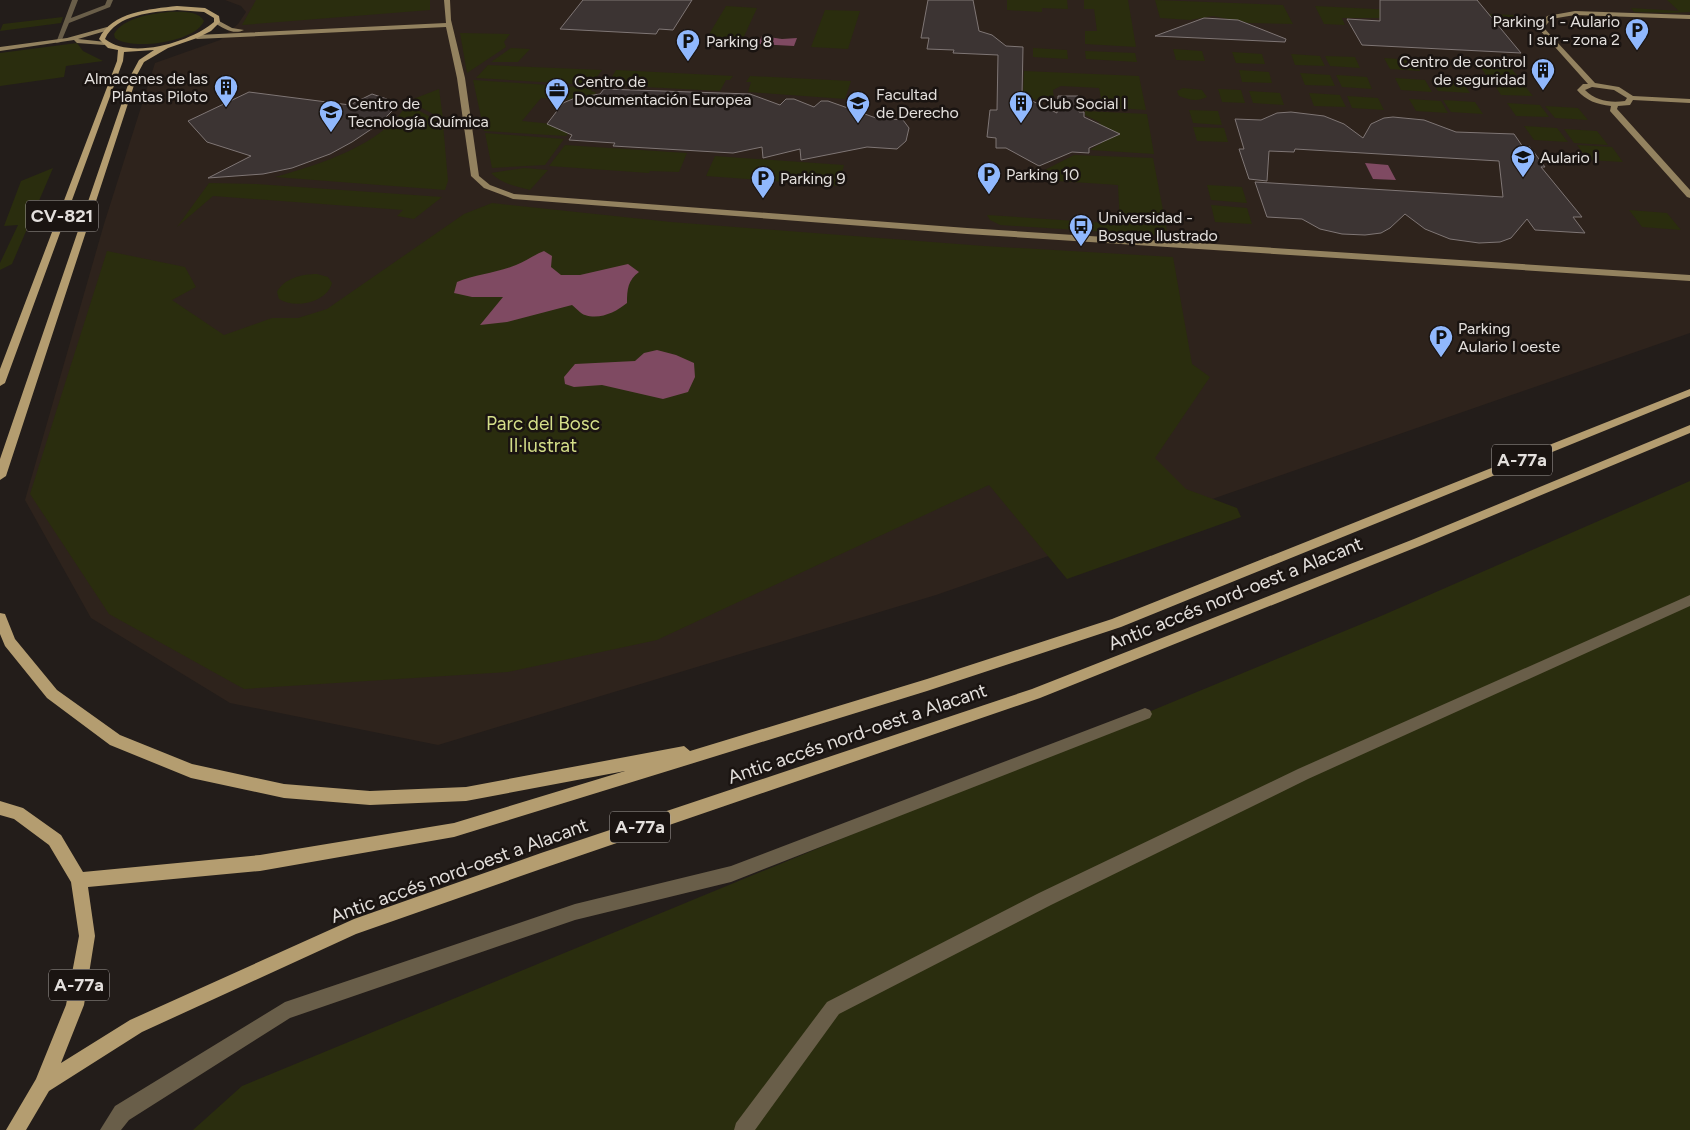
<svg xmlns="http://www.w3.org/2000/svg" width="1690" height="1130" font-family="Figtree,sans-serif">
  <style>
    .built { fill: #2e231c }
    .green { fill: #2a2d0e }
    .water { fill: #7f4a62 }
    .building { fill: #3c3433; stroke: #7f7675 }
    .lines { fill: none; stroke-linecap: round; stroke-linejoin: round }
    .street { fill: #695e49; fill-rule: evenodd }
    .secondary { fill: #93825f; fill-rule: evenodd }
    .primary { fill: #b49d70; fill-rule: evenodd }
    .labels { text-anchor: middle; stroke-width: 5; stroke-linejoin: round; paint-order: stroke }
    .far-poi-label { font-size: 16px; fill: #e3dfdc; stroke: #1a1411; text-anchor: start }
    .shield { fill: #1a1411; stroke: #a7a29f; stroke-width: 1 }
    .shield-label { font-size: 18px; font-weight: bold; fill: #e3dfdc }
    .park-label { font-size: 19px; fill: #d4de89; stroke: #1a1411 }
    .street-label { font-size: 19px; fill: #e3dfdc; stroke: #1a1411 }
  </style>
  <rect width="100%" height="100%" fill="#231d1a"/>
  <path class="built" d="M225,0H1690V333L936,595L438,745L230,703L91,618L25,500L104,224L155,63L220,40L231,30L238,24L246,12L241,6Z"/>
  <path class="green" d="M256,0H430V10L242,25Z
    M1007,0H1067L1068,9L1042,8V12L1007,10Z
    M1084,0H1128L1136,47L1085,44V31H1097L1094,9H1084Z
    M1155,0L1283,5L1293,24L1249,23L1213,16L1190,20L1160,18Z
    M1667,0H1690V12L1671,13L1634,12L1631,8L1679,11Z
    M726,6L757,8L741,43L705,41Z
    M1315,6L1394,10L1396,18H1342L1345,25L1324,24Z
    M825,10L860,11L848,49L811,47Z
    M168,12C179,12 198,10 204,21C196,42 132,51 115,38L114,34C123,18 151,14 168,12Z
    M1469,13L1513,15L1526,29Z
    M63,17L61,23L0,31L3,24Z
    M460,33L510,34L504,42L506,47L467,73Z
    M77,43L83,51L103,61L66,66L64,77L0,86V53Z
    M511,48L530,49L518,62H491Z
    M1033,48L1067,50L1068,59L1033,57Z
    M1173,49L1202,51L1205,61L1176,60Z
    M1085,51L1135,53L1137,62L1086,59Z
    M1232,52L1262,54L1265,64L1236,63Z
    M1291,54L1320,56L1325,66L1295,65Z
    M1325,56L1355,57L1360,68L1330,66Z
    M1384,58L1414,60L1420,71L1390,69Z
    M1478,63L1509,65L1517,76L1486,75Z
    M488,65L602,70L591,85L476,78Z
    M616,70L733,76L730,80H726L720,91L607,85Z
    M1239,70L1269,72L1272,83L1242,82Z
    M1024,71L1139,76L1146,110L1084,106L1101,98L1099,88L1061,86L1053,90L1054,100L1038,101L1023,94Z
    M1300,73L1330,75L1335,86L1305,85Z
    M1336,75L1367,77L1372,89L1342,87Z
    M750,76L851,81L845,99L748,92L751,82H746Z
    M1395,78L1425,80L1432,92L1401,90Z
    M473,80L593,88L591,91L596,92L591,101L541,98L522,121L573,126L566,136L484,131Z
    M1431,80L1462,81L1470,93L1438,91Z
    M1493,83L1524,85L1533,96L1501,95Z
    M1183,88L1202,90L1207,97C1197,102 1189,100 1179,96L1177,91Z
    M439,89L443,119L408,101Z
    M1218,89L1241,90L1245,103L1222,102Z
    M1249,91L1280,93L1284,105L1253,103Z
    M1309,93L1340,95L1346,107L1314,106Z
    M1347,96L1378,98L1384,110L1352,108Z
    M1409,99L1441,101L1448,113L1416,111Z
    M1443,100L1475,102L1483,114L1451,112Z
    M1507,103L1540,105L1549,117L1516,116Z
    M407,104L443,124L448,181L445,190L275,177C318,165 383,145 407,104Z
    M1545,106L1578,108L1588,120L1555,118Z
    M1189,110L1218,111L1222,125L1193,123Z
    M1085,111L1147,114L1154,154L1091,150V149L1102,143L1087,136L1094,123H1101L1085,115Z
    M1524,126L1557,128L1568,142L1534,140Z
    M1193,127L1224,128L1228,142L1197,141Z
    M1564,129L1597,131L1608,145L1574,143Z
    M485,133L564,139L545,165L492,168Z
    M565,145L687,153L679,172L650,171L649,173L549,166Z
    M1577,145L1612,147L1623,162L1588,160Z
    M1074,155L1153,158L1168,236L1000,225L990,220L987,215L1120,224L1118,185L1027,179Z
    M715,156L844,165L839,186L706,176Z
    M53,168L12,264L0,270V263L18,225L4,226L21,181Z
    M524,168L548,170L530,190C515,186 502,184 491,173Z
    M209,183L256,184L442,197L414,219L397,216L403,210L213,196L177,227Z
    M1207,185L1242,187L1247,203L1211,200Z
    M492,203L671,222L984,246L1173,257L1192,364L1210,377L1155,458L1186,489L1237,508L1241,517L1067,579L989,485L657,640L508,672L244,689L109,614L30,494L107,251L185,267L196,287L172,300L224,335L272,318H298L327,309L464,214Z
    M1211,205L1247,208L1252,224L1215,222Z
    M1629,210L1667,213L1681,230L1642,227Z
    M317,274L328,277L332,283C327,303 294,309 279,299L277,292C284,278 303,274 317,274Z
    M1690,481V1130H193L242,1086L1381,616Z"/>
  <path class="water" d="M762,36L782,39L797,38L794,46L758,44Z
    M1365,163L1388,165L1396,180L1373,179Z
    M544,251L552,256L551,267L561,275H580L628,264L639,272C628,280 627,289 627,303C616,312 600,320 585,315C581,314 576,308 572,305L507,322L480,325L503,297H472L454,293L457,282C476,274 497,273 516,265C526,261 534,255 544,251Z
    M657,350L676,355L694,363L695,377L688,392L663,399L602,385L574,387L565,384L564,377L575,364L635,361L644,353Z"/>
  <path class="building" d="M583,0H692L673,30L659,29L656,34L560,29Z
    M928,0H973L979,31L992,35L1006,46L1023,47L1022,96L1057,113L1058,96H1078L1079,112H1084V117L1120,134L1089,148V153L1072,152L1039,166L1006,148H996V138L987,137L990,110H997L998,55L953,53L954,50L927,49L929,38H921Z
    M1380,0H1477L1521,53L1362,45L1347,19L1380,21Z
    M1204,18L1238,20L1286,39L1285,42L1155,36Z
    M604,89L750,94L780,105L786,99H794L814,107L821,101H828L876,118L903,120L909,128L906,141L897,149L867,147L801,160L800,149L763,158L762,147L733,153L613,146L615,143L569,140L572,135L547,124L563,103L575,98L600,94Z
    M249,92L350,105L372,94L387,99L395,108L379,124L352,142L330,154L292,168L263,174L208,178L251,156L207,142L188,121Z
    M1291,112L1324,116L1344,124L1363,138L1371,124L1384,118L1393,117L1424,120L1456,132L1514,134L1523,147H1530L1545,167H1541L1582,217H1573L1585,233L1535,230L1527,219L1511,238L1500,242L1479,243L1450,239L1425,229L1405,214L1390,228L1381,233L1365,235L1342,234L1320,229L1302,219L1267,217L1255,182L1503,197L1499,161L1295,149L1294,152L1269,151L1267,181L1249,179L1239,149H1244L1235,119L1261,120L1277,113Z"/>
  <g class="lines">
    <path class="street" d="M72,0H78L71,18L105,5L107,0H113L110,7L69,23L61,42L56,43Z
      M1690,595V606L1308,779L1051,905L839,1014L755,1130H734L736,1123L827,1002L1039,893L1298,769Z
      M1145,708L1150,710L1152,714L1150,718L731,882L575,920L290,1018L129,1120L121,1130H100L115,1106L285,1002L575,904L731,866Z"/>
    <path class="secondary" d="M444,0H450L451,20L465,78L479,176L490,185L514,194L967,228L1690,275V281L967,234L513,199L484,188L471,176L457,78L446,27L197,39L194,37L197,35L446,23Z
      M1575,11L1690,15V19L1575,15L1551,19L1544,28L1595,83L1619,87L1633,96L1690,99V103L1633,100L1630,105L1618,106L1617,109L1690,190V198L1687,197L1610,111L1611,106C1597,104 1586,101 1577,90L1583,84H1588L1538,28L1547,16ZM1592,87L1614,90L1627,98L1625,101C1610,103 1596,101 1585,90Z
      M215,21H219L232,28L244,30C234,35 224,29 215,23Z
      M107,27L110,29L109,30L78,39L106,42V44L104,45L77,43L74,40L0,51V47L67,38Z"/>
    <path class="primary" d="M177,6L205,8L219,16L220,22L211,31L197,38L168,48L144,62L138,73L6,476L0,480V459L132,73L139,60L154,50L124,52L123,61L5,383L0,386V369L117,61L118,50L108,48L99,39C111,12 150,9 177,6ZM177,10L204,12L214,18V22C191,42 131,60 105,39C116,14 154,12 177,10Z
      M1690,389V396L1121,627L927,691L454,837L260,871L88,887L95,936L84,1005L61,1063L130,1020L354,919L541,853L1032,689L1414,539L1690,425V433L1422,545L1040,698L541,869L356,934L142,1032L49,1091L26,1130H6L36,1079L66,1005L79,936L71,882L49,845L14,819L0,815V801L23,808L61,835L83,872L260,855L454,823L625,771L466,801L370,805L284,798L191,778L110,745L47,698L5,646L0,634V613L5,614L15,639L57,690L120,735L192,764L284,784L370,791L466,787L684,746L690,751L927,679L1112,619Z"/>
  </g>
  <defs>
    <g id="parking-pin" transform="scale(1.25)"><path d="M0 17L-7.5 6A9.5 9.5 0 1 1 7.5 6Z" fill="#90b8fd" stroke="#1a1411"/><path d="M-3.5-5.5H1a3.5 3.5 0 0 1 0 7H-1V5.5H-3.5ZM-1-3.4V-.6H.8a1.4 1.4 0 0 0 0-2.8Z" fill="#111"/></g>
    <g id="building-pin" transform="scale(1.25)"><path d="M0 17L-7.5 6A9.5 9.5 0 1 1 7.5 6Z" fill="#90b8fd" stroke="#1a1411"/><path d="M-4-6H4V6H1V3H-1V6H-4ZM-2.5-4.3h1.7v1.8h-1.7ZM.8-4.3h1.7v1.8H.8ZM-2.5-1h1.7V.8h-1.7ZM.8-1h1.7V.8H.8Z" fill="#111"/></g>
    <g id="office-pin" transform="scale(1.25)"><path d="M0 17L-7.5 6A9.5 9.5 0 1 1 7.5 6Z" fill="#90b8fd" stroke="#1a1411"/><path d="M-6-3h4V-5.5h4V-3h4V5H-6ZM-1-4.5V-3h2v-1.5ZM-6 0V1H6V0Z" fill="#111"/></g>
    <g id="university-pin" transform="scale(1.25)"><path d="M0 17L-7.5 6A9.5 9.5 0 1 1 7.5 6Z" fill="#90b8fd" stroke="#1a1411"/><path d="M0-5L7-2L0 1L-7-2ZM-4 1L0 2.5L4 1V4Q0 6-4 4Z" fill="#111"/></g>
    <g id="bus-pin" transform="scale(1.25)"><path d="M0 17L-7.5 6A9.5 9.5 0 1 1 7.5 6Z" fill="#90b8fd" stroke="#1a1411"/><path d="M-5-6H5V4H4V6H2V4H-2V6H-4V4H-5ZM-3.5-4V0h7V-4ZM-3.5 1.2v1.5H-2V1.2ZM2 1.2v1.5H3.5V1.2Z" fill="#111"/></g>
  </defs>
  <g fill-rule="evenodd">
    <use href="#parking-pin" x="1637" y="30"/>
    <use href="#parking-pin" x="688" y="41"/>
    <use href="#building-pin" x="1543" y="70"/>
    <use href="#building-pin" x="226" y="87"/>
    <use href="#office-pin" x="557" y="90"/>
    <use href="#university-pin" x="858" y="103"/>
    <use href="#building-pin" x="1021" y="103"/>
    <use href="#university-pin" x="331" y="112"/>
    <use href="#university-pin" x="1523" y="157"/>
    <use href="#parking-pin" x="989" y="174"/>
    <use href="#parking-pin" x="763" y="178"/>
    <use href="#bus-pin" x="1081" y="226"/>
    <use href="#parking-pin" x="1441" y="337"/>
  </g>
  <g class="labels">
    <g class="far-poi-label">
      <text x="1620" y="27" text-anchor="end">Parking 1 - Aulario<tspan x="1620" dy="18">I sur - zona 2</tspan></text>
      <text x="706" y="47">Parking 8</text>
      <text x="1526" y="67" text-anchor="end">Centro de control<tspan x="1526" dy="18">de seguridad</tspan></text>
      <text x="208" y="84" text-anchor="end">Almacenes de las<tspan x="208" dy="18">Plantas Piloto</tspan></text>
      <text x="574" y="87">Centro de<tspan x="574" dy="18">Documentación Europea</tspan></text>
      <text x="876" y="100">Facultad<tspan x="876" dy="18">de Derecho</tspan></text>
      <text x="348" y="109">Centro de<tspan x="348" dy="18">Tecnología Química</tspan></text>
      <text x="1038" y="109">Club Social I</text>
      <text x="1540" y="163">Aulario I</text>
      <text x="1006" y="180">Parking 10</text>
      <text x="780" y="184">Parking 9</text>
      <text x="1098" y="223">Universidad -<tspan x="1098" dy="18">Bosque Ilustrado</tspan></text>
      <text x="1458" y="334">Parking<tspan x="1458" dy="18">Aulario I oeste</tspan></text>
    </g>
    <g class="shield">
      <rect x="26" y="200.5" width="72" height="31" rx="4"/>
      <rect x="1492" y="444.5" width="60" height="31" rx="4"/>
      <rect x="610" y="811.5" width="60" height="31" rx="4"/>
      <rect x="49" y="969.5" width="60" height="31" rx="4"/>
    </g>
    <g class="shield-label">
      <text x="62" y="222">CV-821</text>
      <text x="1522" y="466">A-77a</text>
      <text x="640" y="833">A-77a</text>
      <text x="79" y="991">A-77a</text>
    </g>
    <g class="park-label">
      <text x="543" y="430">Parc del Bosc<tspan x="543" dy="22">Il·lustrat</tspan></text>
    </g>
    <g class="street-label">
      <text transform="translate(1235 593) rotate(-22)" y="7">Antic accés nord-oest a Alacant</text>
      <text transform="translate(857 733) rotate(-19)" y="7">Antic accés nord-oest a Alacant</text>
      <text transform="translate(459 870) rotate(-20)" y="7">Antic accés nord-oest a Alacant</text>
    </g>
  </g>
</svg>
